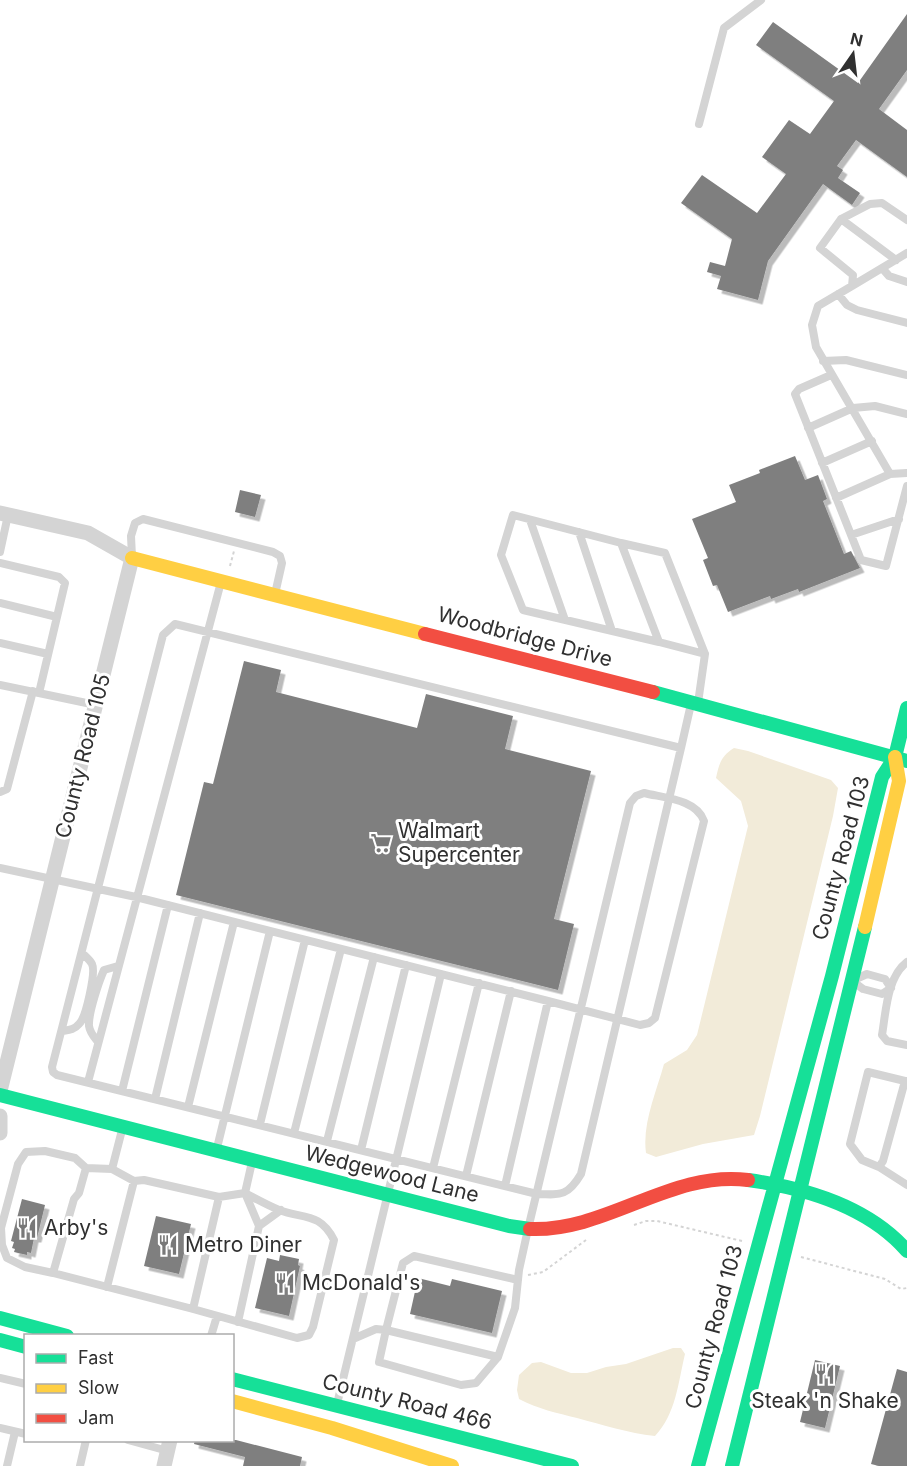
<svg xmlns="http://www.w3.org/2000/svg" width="907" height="1466" font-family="Inter,sans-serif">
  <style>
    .water { fill: #f2ebd9 }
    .building { fill: #7f7f7f; filter: url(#shadow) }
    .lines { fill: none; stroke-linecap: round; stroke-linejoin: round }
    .path { stroke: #d4d4d4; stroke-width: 2; stroke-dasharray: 3 3; stroke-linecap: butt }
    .lane { stroke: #d4d4d4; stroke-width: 8 }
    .street { stroke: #d4d4d4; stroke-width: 15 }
    .fast { stroke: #16e098; stroke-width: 14 }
    .slow { stroke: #ffcf43; stroke-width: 14 }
    .jam { stroke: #f24e42; stroke-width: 14 }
    .labels { text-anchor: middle; stroke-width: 6; stroke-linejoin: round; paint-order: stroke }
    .street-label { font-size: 21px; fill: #303030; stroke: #fff }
    .poi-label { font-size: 21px; fill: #303030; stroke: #fff; text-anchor: start }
  </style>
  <defs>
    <filter id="shadow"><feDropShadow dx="4.5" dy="4.5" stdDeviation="0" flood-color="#0004"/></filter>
  </defs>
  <rect width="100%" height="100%" fill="#fff"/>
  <path class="water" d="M734,748L748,751L831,780L838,788L833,816L760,1116L754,1135L703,1144L656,1157L646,1153C642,1124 656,1093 664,1064L687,1050L697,1035L748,826L741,801L716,778C719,764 721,756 734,748Z
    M673,1348H681L685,1354C678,1383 676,1414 655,1436C628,1433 603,1425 577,1418C557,1413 538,1409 519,1399L517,1390L519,1375L532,1363L541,1362L571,1373H587L606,1367L626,1364Z"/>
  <path class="building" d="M907,14V70L879,109L907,130V177L856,140L837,166L843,170L838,178L860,193L852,205L823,184L768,261L758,300L717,289L721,276L707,272L710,262L725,266L732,239L681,203L702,175L757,213L786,174L762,157L789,120L810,134L834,101L756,45L773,22L858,83Z
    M795,456L805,480L818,475L827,499L823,501L844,554L851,551L860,568L799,592L798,589L771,599L770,596L728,612L717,585L713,586L703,560L708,558L692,519L736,502L729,485L760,473L759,470Z
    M240,490L261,495L255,517L235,512Z
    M244,661L281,670L276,692L417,728L426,694L513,716L505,749L591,771L554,919L574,924L558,990L176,895L204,782L213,784Z
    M22,1199L45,1205L37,1238H34L31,1253L27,1252V1255L14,1252L15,1249L12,1248L14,1242L11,1241Z
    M156,1216L191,1224L179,1274L144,1266Z
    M280,1255L299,1259L298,1265L300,1266L289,1316L255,1308L267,1258L279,1261Z
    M418,1278L450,1286L452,1279L502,1291L492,1333L410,1314Z
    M815,1360L840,1366L825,1428L800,1422Z
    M897,1369L907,1372V1466H879L871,1464Z
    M195,1440H236L302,1457L300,1466H243L245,1457L194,1444Z"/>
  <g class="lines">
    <path class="path" d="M230,566L234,551
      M634,1225L646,1221H657L742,1241
      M801,1257L885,1279L901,1289L907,1288
      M528,1275L543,1272L586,1240"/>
    <path class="lane" d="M699,124L724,28L761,0
      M841,219L896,260
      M907,220L882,203L870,204L841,219L820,248L853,275L852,286L818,306L812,325L816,347L890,474L907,473
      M882,268L889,276L907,282
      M852,286L907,253
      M838,294L847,305L857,310L907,323
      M823,361L846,360L907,375
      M831,375L799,389L795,394L861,560L886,566L907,486
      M808,428L853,408L875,406L907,414
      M822,463L872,441
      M836,498L890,474
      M530,520L565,620
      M579,532L612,631
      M851,535L899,519
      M621,543L513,515L501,555L523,610L659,642
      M0,552L8,515
      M132,557L131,536L135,523L143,519L273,552L280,556L282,563L275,594
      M0,563L59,577L65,583L39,693
      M0,603L57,617
      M175,624L681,748L581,1174C568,1196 561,1195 537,1194L57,1075L53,1072L52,1067L163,635Z
      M0,643L48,654
      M0,685L96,705
      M698,703L705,654L665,553L621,543L659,642L705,654
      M681,748L691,704
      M0,792L7,789L33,691
      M0,868L136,897L548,1001L640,1025L649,1023L655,1018L704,821C696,799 664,798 644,793L636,796L630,803L528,1229L519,1270L515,1308L498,1357L476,1383L461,1385L379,1362L386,1330L498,1357
      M907,962C887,977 886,1011 882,1035L887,1041L907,1045
      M856,979L867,974L885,979L891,988
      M855,983L863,989L882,994L891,988
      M62,1031C69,1030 74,1030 79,1024C86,1018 96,972 92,964C90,960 85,956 82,953
      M98,1042C94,1037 90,1033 89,1026C88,1014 99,981 104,970L118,966
      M907,1081H905L883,1161L879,1167L907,1185
      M88,1082L221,582
      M122,1091L168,905
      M155,1099L200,913
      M188,1107L234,922
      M260,1124L305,940
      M294,1133L341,949
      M327,1141L374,957
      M217,1148L270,931
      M361,1150L406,965
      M879,1167L862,1160L850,1144L868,1072L905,1081
      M433,1168L479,983
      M112,1169L122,1130
      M466,1176L511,991
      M505,1186L548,1001
      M245,1193C256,1199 267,1205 279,1210C303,1219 320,1212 334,1240L313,1327L309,1335L297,1338L193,1309L219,1197L245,1193L252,1162
      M259,1226L281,1210
      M53,1273L25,1267L7,1258L2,1245L1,1228L18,1164L26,1152L45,1151L75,1158L86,1168
      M107,1287L134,1181
      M193,1309L53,1273L74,1199L79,1193L86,1168L112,1169L134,1181L144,1180L219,1197
      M238,1322L259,1226L245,1193
      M211,1336L217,1316
      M353,1339L376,1329L386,1330L403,1263L414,1256L518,1280
      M0,1378L26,1384
      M337,1404L441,974
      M0,1428L26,1434
      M128,1440L168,1451
      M7,1466L15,1432
      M80,1466L86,1440"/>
    <path class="street" d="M0,513L88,533L132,558L0,1091
      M0,1116V1133
      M164,1466L170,1440"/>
    <path class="fast" d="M653,692L907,761
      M0,1095L509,1226L530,1229
      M748,1180C805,1188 868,1206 907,1251
      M0,1318L67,1336
      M0,1340L26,1347
      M232,1379L572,1466
      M698,1466L832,976L882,777L895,757L907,708
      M732,1466L865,927"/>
    <path class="slow" d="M132,558L425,634
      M865,927L899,781L895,757
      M232,1401L332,1428L452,1466"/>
    <path class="jam" d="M425,634L653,692
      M530,1229C607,1232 671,1170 748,1180"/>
  </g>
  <defs>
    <g id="supermarket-bare" transform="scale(1.62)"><path d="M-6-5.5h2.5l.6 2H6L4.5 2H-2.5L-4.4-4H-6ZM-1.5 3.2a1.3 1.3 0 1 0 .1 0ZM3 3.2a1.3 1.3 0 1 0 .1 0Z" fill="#787878" stroke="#fff" stroke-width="2.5" paint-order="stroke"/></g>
    <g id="restaurant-bare" transform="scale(1.62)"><path d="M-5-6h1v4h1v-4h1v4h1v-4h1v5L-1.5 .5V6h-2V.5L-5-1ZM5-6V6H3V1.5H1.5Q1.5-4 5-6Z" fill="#787878" stroke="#fff" stroke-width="2.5" paint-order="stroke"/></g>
  </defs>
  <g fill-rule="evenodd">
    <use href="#supermarket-bare" x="381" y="843"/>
    <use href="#restaurant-bare" x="27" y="1228"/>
    <use href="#restaurant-bare" x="168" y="1245"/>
    <use href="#restaurant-bare" x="285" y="1283"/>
    <use href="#restaurant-bare" x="825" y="1374"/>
  </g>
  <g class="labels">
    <g class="street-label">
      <text transform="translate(525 637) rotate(15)" y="7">Woodbridge Drive</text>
      <text transform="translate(83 756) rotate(-76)" y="7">County Road 105</text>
      <text transform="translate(841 858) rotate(-75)" y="7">County Road 103</text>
      <text transform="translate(392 1174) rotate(14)" y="7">Wedgewood Lane</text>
      <text transform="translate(714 1327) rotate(-75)" y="7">County Road 103</text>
      <text transform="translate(407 1402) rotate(14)" y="7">County Road 466</text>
    </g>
    <g class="poi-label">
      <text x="398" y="838">Walmart<tspan x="398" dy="24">Supercenter</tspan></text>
      <text x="44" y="1235">Arby's</text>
      <text x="185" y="1252">Metro Diner</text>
      <text x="302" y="1290">McDonald's</text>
      <text x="825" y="1408" text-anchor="middle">Steak 'n Shake</text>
    </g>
  </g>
  <rect x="24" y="1334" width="210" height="108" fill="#ffffff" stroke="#acacac" stroke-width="1.5"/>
  <rect x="36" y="1354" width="30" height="9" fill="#16e098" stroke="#acacac" stroke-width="1.5"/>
  <text x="78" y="1364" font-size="18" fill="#303030">Fast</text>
  <rect x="36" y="1384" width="30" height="9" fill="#ffcf43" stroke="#acacac" stroke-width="1.5"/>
  <text x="78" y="1394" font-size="18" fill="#303030">Slow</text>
  <rect x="36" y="1414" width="30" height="9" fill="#f24e42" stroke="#acacac" stroke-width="1.5"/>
  <text x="78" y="1424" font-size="18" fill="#303030">Jam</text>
  <g transform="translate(853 54) rotate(14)" stroke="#ffffff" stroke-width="4.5" paint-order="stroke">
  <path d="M0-4.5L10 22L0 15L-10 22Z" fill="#303030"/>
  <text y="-9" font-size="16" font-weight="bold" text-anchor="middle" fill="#303030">N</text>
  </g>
</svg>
